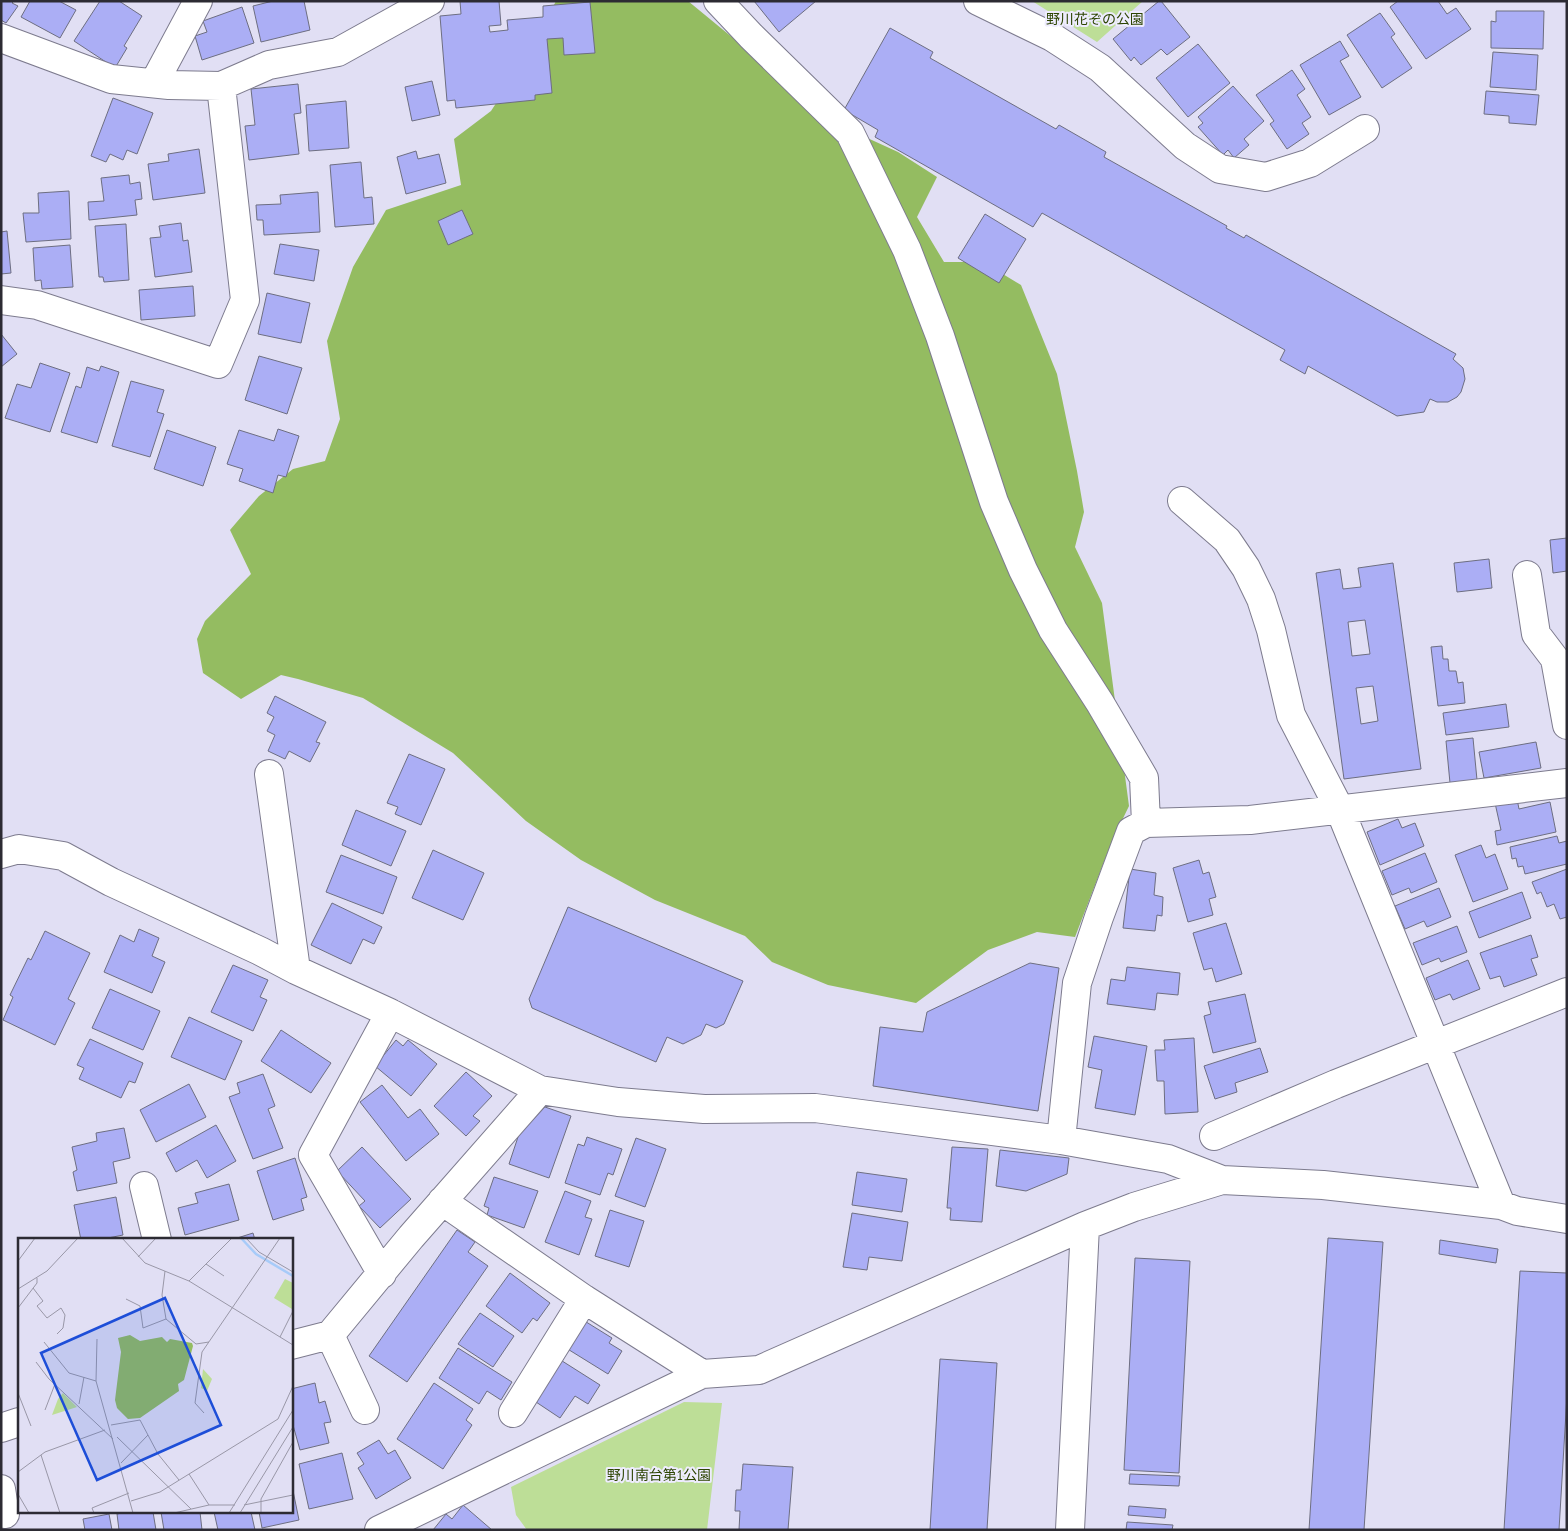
<svg xmlns="http://www.w3.org/2000/svg" width="1568" height="1531" font-family="'PT Sans Narrow','Noto Sans JP',sans-serif">
  <style>
    .green { fill: #bdde97 }
    .forest { fill: #94bc61 }
    .building { fill: #abaef5; stroke: #6d6e81; fill-rule: evenodd }
    .lines { fill: none; stroke-linecap: round; stroke-linejoin: round }
    .minor-casing { stroke: #7d7b8e; stroke-width: 30 }
    .minor { stroke: #fff; stroke-width: 28 }
    .labels { text-anchor: middle; stroke-width: 4; stroke-linejoin: round; paint-order: stroke }
    .park-label { font-size: 14px; fill: #2c4400; stroke: #eeecfe }
    .inset-river { fill: none; stroke: #a7cbf9; stroke-width: 2.5 }
    .inset-road { fill: none; stroke: #9997a7; stroke-width: 1 }
    .view { fill: #1d4ed8; fill-opacity: 0.15; stroke: #1d4ed8; stroke-width: 2.5 }
    .inset-edge { fill: none; stroke: #2c2b33; stroke-width: 2.5 }
  </style>
  <rect width="100%" height="100%" fill="#e1dff4"/>
  <path class="green" d="M1032,1H1143L1097,42Z
    M684,1402L722,1403L707,1530H527L516,1515L511,1487Z"/>
  <path class="forest" d="M556,1H688L839,125L898,152L937,177L917,217L944,262H983L1021,285L1057,374L1077,471L1084,512L1075,547L1102,603L1129,806L1112,841L1075,937L1037,932L988,950L916,1003L828,985L772,962L745,936L655,900L581,860L526,821L453,753L363,698L298,679L281,675L241,699L203,673L197,639L205,621L251,574L230,530L259,496L293,469L325,461L340,419L327,341L353,267L386,210L461,185L454,139L491,111L531,50Z"/>
  <path class="building" d="M1,1H14L12,3L18,6L6,23L1,20Z
    M30,1H59L76,10L60,38L21,17Z
    M100,1H119L142,16L124,46L127,48L115,68L74,41Z
    M273,1H304L310,30L261,42L253,6Z
    M460,1H499L501,25L489,26L490,32L508,30L507,20L543,17V6L590,2L595,53L564,55L563,38L547,39L552,93L535,95V100L456,108L455,100L447,101L440,16L461,14Z
    M754,1H816L779,32Z
    M1159,1H1161L1190,37L1167,55L1161,49L1141,65L1134,57L1131,61L1113,39Z
    M1398,1H1438L1447,14L1456,8L1471,29L1426,59L1390,7Z
    M242,7L254,43L202,60L195,36L207,32L203,21Z
    M1496,11H1544L1543,49L1491,48V21L1496,22Z
    M1380,13L1395,34L1391,37L1412,68L1382,88L1347,35Z
    M890,28L933,52L930,58L1056,129L1059,125L1106,152L1104,157L1227,226L1226,228L1244,238L1246,235L1456,354L1453,359L1463,368L1465,379L1461,392L1457,397L1448,402H1437L1430,399L1424,412L1397,416L1308,366L1305,374L1280,360L1285,350L1042,213L1033,227L875,137L878,130L844,110Z
    M1340,41L1349,56L1340,61L1361,97L1329,115L1300,65Z
    M1198,44L1230,83L1188,117L1156,78Z
    M1493,52L1538,55L1536,90L1490,87Z
    M1292,70L1305,89L1297,95L1311,117L1302,123L1309,134L1287,149L1270,124L1274,121L1256,95Z
    M432,81L440,115L412,121L405,87Z
    M298,84L301,113L294,114L299,154L249,160L245,126L255,125L251,89Z
    M1233,86L1264,121L1244,139L1249,145L1234,158L1228,150L1223,155L1198,127L1203,123L1198,117Z
    M1486,91L1539,95L1536,125L1509,123V116L1484,114Z
    M113,98L153,113L137,154L127,150L123,160L110,154L106,162L91,156Z
    M346,101L349,148L309,151L306,105Z
    M199,149L205,193L153,200L148,164L169,161L168,154Z
    M416,151L418,159L439,154L446,183L406,194L397,157Z
    M361,162L364,198L372,197L374,224L335,227L330,165Z
    M129,175L130,184L140,182L142,199L135,200L137,215L89,220L88,202L104,201L101,178Z
    M69,191L71,239L26,242L23,213H39L38,193Z
    M318,192L320,232L264,235L263,220H257L256,205L281,204L280,195Z
    M462,210L473,234L448,245L438,221Z
    M985,214L1026,239L999,283L958,258Z
    M181,223L183,241L188,240L192,272L155,277L150,238L161,237L159,226Z
    M126,224L129,280L104,282L103,277H99L95,226Z
    M7,231L11,273L1,274V232Z
    M280,244L319,250L314,281L274,274Z
    M70,245L73,287L42,289L41,280L35,281L33,248Z
    M193,286L195,316L141,320L139,290Z
    M267,293L310,303L301,343L258,334Z
    M1,334L17,354L1,367Z
    M259,356L302,368L287,414L245,400Z
    M40,363L70,373L50,432L5,418L17,384L31,388Z
    M101,366L119,372L97,443L61,432L76,386L81,388L87,367L99,371Z
    M131,381L164,390L157,412L164,414L150,457L112,446Z
    M278,429L299,436L286,477L278,475L273,493L239,481L243,469L227,464L239,430L274,441Z
    M167,430L216,447L203,486L154,469Z
    M1567,538V571L1553,573L1550,540Z
    M1489,559L1492,588L1457,592L1454,563Z
    M1393,563L1421,769L1344,779L1316,573L1340,569L1343,589L1361,587L1358,568ZM1365,620L1370,654L1352,656L1348,622ZM1373,686L1378,721L1361,724L1356,688Z
    M1442,646L1443,659H1448L1449,671H1456L1458,683L1463,682L1465,703L1438,706L1431,647Z
    M275,696L326,722L316,742L320,743L310,762L289,751L285,759L268,751L275,735L267,731L274,717L267,713Z
    M1506,704L1509,727L1446,735L1443,713Z
    M1473,738L1477,780L1450,783L1446,741Z
    M1536,742L1541,768L1484,778L1479,752Z
    M409,754L445,769L421,825L395,814L398,807L387,803Z
    M1517,799L1519,809L1550,802L1556,832L1497,845L1495,831L1501,830L1495,803Z
    M356,810L406,831L391,866L342,845Z
    M1398,819L1402,828L1415,823L1424,846L1380,865L1367,832Z
    M1557,836L1559,843L1567,841V864L1525,874L1523,866L1518,867L1516,858L1512,859L1510,847Z
    M1481,845L1486,858L1495,854L1508,889L1473,902L1455,855Z
    M433,850L484,873L463,920L412,898Z
    M1425,853L1437,882L1411,893L1409,888L1392,895L1382,871Z
    M341,855L397,877L383,914L326,892Z
    M1199,860L1203,874L1209,872L1216,897L1209,899L1213,915L1188,922L1173,868Z
    M1130,869L1156,873L1154,895L1163,897L1162,916L1157,915L1155,931L1123,928Z
    M1567,869V917L1560,919L1554,904L1547,907L1541,892L1537,894L1532,882Z
    M1439,888L1451,917L1427,927L1424,921L1405,929L1395,906Z
    M1522,892L1531,918L1479,938L1469,912Z
    M332,903L382,927L374,944L363,939L351,964L311,945Z
    M568,907L743,981L724,1024L716,1028L706,1024L701,1035L683,1044L667,1037L656,1062L532,1008L529,999Z
    M1226,923L1242,974L1216,982L1212,968L1204,970L1193,933Z
    M1457,926L1467,952L1441,962L1439,958L1422,965L1413,943Z
    M139,929L159,938L152,956L165,962L152,993L104,972L120,935L134,942Z
    M45,931L90,953L68,999L75,1003L55,1045L3,1020L13,997L10,995L28,958L31,960Z
    M1531,935L1538,957L1531,959L1537,975L1504,987L1500,976L1490,979L1480,953Z
    M1468,960L1480,989L1453,1000L1450,994L1435,1000L1426,978Z
    M1030,963L1059,968L1038,1111L873,1086L880,1027L923,1032L927,1012Z
    M233,965L268,980L260,997L267,1000L253,1031L211,1012Z
    M1127,967L1180,973L1178,995L1157,993L1155,1010L1107,1004L1111,979L1125,981Z
    M110,989L160,1011L143,1050L92,1028Z
    M1245,994L1256,1042L1213,1053L1204,1016L1211,1014L1208,1002Z
    M189,1017L242,1041L225,1080L171,1057Z
    M281,1030L331,1063L311,1093L261,1061Z
    M1094,1036L1147,1046L1135,1115L1095,1108L1102,1070L1088,1067Z
    M1194,1038L1198,1112L1165,1114L1164,1081H1157L1155,1050H1165L1164,1040Z
    M90,1039L143,1063L135,1083L129,1081L121,1098L79,1079L84,1068L77,1065Z
    M396,1040L403,1046L408,1040L437,1064L411,1096L375,1066Z
    M1260,1048L1268,1072L1235,1083L1237,1092L1215,1099L1204,1066Z
    M466,1072L492,1096L473,1116L480,1121L466,1136L434,1106Z
    M263,1074L275,1106L268,1109L283,1148L253,1159L229,1097L240,1093L237,1083Z
    M189,1084L206,1117L156,1142L140,1110Z
    M382,1085L408,1118L420,1109L439,1134L406,1161L360,1102Z
    M545,1107L571,1116L549,1178L509,1164L519,1134Z
    M216,1125L236,1161L207,1178L197,1160L176,1172L166,1153Z
    M124,1128L130,1158L113,1162L117,1183L77,1191L73,1172L77,1170L72,1147L97,1141L96,1133Z
    M587,1137L622,1149L613,1175L608,1173L600,1195L565,1183L578,1144L584,1146Z
    M636,1138L666,1149L645,1207L615,1196Z
    M362,1147L411,1199L380,1228L359,1206L365,1201L337,1171Z
    M952,1147L988,1149L982,1222L950,1220L951,1208H947Z
    M1000,1150L1069,1158L1067,1174L1026,1191L996,1186Z
    M295,1158L307,1197L301,1199L304,1210L273,1220L257,1171Z
    M857,1172L907,1179L902,1212L852,1205Z
    M494,1177L538,1191L524,1228L487,1215L489,1208L484,1206Z
    M229,1184L239,1220L185,1235L178,1208L198,1203L195,1193Z
    M565,1191L591,1201L585,1217L592,1219L579,1255L545,1242Z
    M116,1197L123,1235L108,1238V1240H81L74,1205Z
    M610,1210L644,1221L629,1267L595,1256Z
    M852,1213L908,1222L902,1261L869,1257L867,1270L843,1267Z
    M457,1230L475,1242L468,1252L488,1266L407,1382L369,1356Z
    M253,1233L255,1240H231Z
    M1328,1238L1383,1242L1364,1530H1309Z
    M1440,1240L1498,1249L1496,1263L1439,1254Z
    M1135,1258L1190,1261L1179,1473L1124,1470Z
    M1520,1271L1567,1273V1395L1559,1530H1504Z
    M510,1273L550,1303L537,1321L533,1318L522,1333L486,1306Z
    M480,1313L514,1336L493,1367L458,1344Z
    M583,1320L612,1338L609,1343L622,1351L608,1374L566,1348Z
    M458,1348L512,1382L501,1400L487,1391L479,1404L439,1378Z
    M559,1359L600,1385L588,1404L575,1396L560,1418L533,1400Z
    M940,1359L997,1363L987,1530H930Z
    M315,1383L319,1403L325,1401L331,1422L324,1423L329,1443L300,1450L291,1418V1389Z
    M434,1383L473,1409L466,1420L472,1425L443,1469L397,1439Z
    M379,1440L388,1454L395,1450L411,1478L376,1499L358,1468L364,1464L357,1453Z
    M342,1453L353,1499L309,1509L299,1464Z
    M743,1464L793,1467L788,1530H739L740,1511H735L736,1490H741Z
    M1130,1474L1180,1476L1179,1486L1129,1484Z
    M291,1481L299,1520L262,1528L259,1512H291Z
    M463,1505L492,1530H433L446,1514L452,1519Z
    M1129,1506L1166,1509L1165,1518L1128,1515Z
    M127,1512H153L156,1530H119L117,1514Z
    M161,1512H200L202,1530H164Z
    M214,1512H251L255,1530H218Z
    M109,1514L112,1530H85L83,1519Z
    M1127,1522L1173,1525L1172,1530H1126Z"/>
  <g class="lines">
    <g class="minor-casing">
      <path id="minor" d="M718,1L751,36L850,133L907,250L940,336L994,502L1023,570L1053,630L1100,703L1144,778L1146,823
        M978,1L1052,37L1100,68L1185,146L1220,169L1266,177L1310,163L1365,129
        M1,38L111,79L169,85L221,86L269,65L338,52L430,1
        M154,83L198,1
        M1,300L37,305L218,364L245,300L221,86
        M1182,501L1227,540L1246,568L1261,599L1271,630L1291,715L1340,810L1501,1205
        M1527,575L1536,634L1555,659L1567,725
        M269,774L296,970
        M1,854L19,849L63,856L111,882L260,951L296,970L390,1013L540,1090L618,1102L704,1109L815,1108L1061,1140L1168,1159L1222,1180L1323,1185L1423,1196L1501,1205L1517,1211L1567,1219
        M1214,1136L1336,1084L1567,992
        M1061,1140L1077,983L1099,917L1131,831L1146,823L1250,820L1567,783
        M144,1186L157,1240
        M442,1201L584,1299L702,1374
        M382,1274L313,1155L390,1013
        M330,1335L365,1410
        M291,1345L330,1335L411,1237L540,1090
        M513,1413L584,1299
        M1,1428L19,1422
        M1,1489L5,1514
        M379,1530L702,1374L759,1370L1085,1226L1134,1207L1222,1180
        M1070,1530L1085,1226"/>
    </g>
    <use href="#minor" class="minor"/>
  </g>
  <g class="labels">
    <g class="park-label">
      <text x="1095" y="24">野川花ぞの公園</text>
      <text x="659" y="1480">野川南台第1公園</text>
    </g>
  </g>
  <g transform="translate(18 1238)">
    <rect width="275" height="275" fill="#e1dff4"/>
    <path d="M267,41L275,45L274,71L256,60ZM185,131L194,141L189,153L183,150ZM45,155L59,169L34,177L40,161Z" fill="#bdde97"/>
    <path d="M112,97L122,103L144,99L149,104L152,101L174,105L175,108L166,142L160,146L161,153L122,180L110,181L99,170L97,162L103,114L100,100Z" fill="#94bc61"/>
    <path class="inset-river" d="M223,0L238,16L275,38"/>
    <path class="inset-road" d="M104,0L127,25L171,43L275,107M228,0L241,14L275,34M120,19L138,0M0,23L17,0M188,26L206,38M147,33L144,57L148,81L178,106L191,104M171,43L214,0M15,50L25,63L19,68L29,80L43,70L47,77L45,90L39,96M0,51L29,33L60,0M108,61L122,68L125,90L148,81M0,70L19,45V40M262,99L275,73M79,101L78,143L115,275M26,104L51,135L78,143M18,124L31,141L95,201M0,155L13,188M61,166L66,139M27,172L37,146M186,175L177,165L184,114L262,0M93,187L122,182L140,216L161,242M99,199L173,271M23,217L42,275M103,225L130,197M0,234L27,214L87,192M171,236L191,267M0,256L11,275M113,263L142,254L260,181L275,148M226,267L275,257M76,275L74,270L111,255M156,275L191,267H217M211,275L275,172M222,275L275,189M243,275V261L275,204"/>
    <path class="view" d="M147,60L203,187L79,242L23,115Z"/>
    <rect width="275" height="275" class="inset-edge"/>
  </g>
  <rect width="1568" height="1531" fill="none" stroke="#2c2b33" stroke-width="5"/>
</svg>
